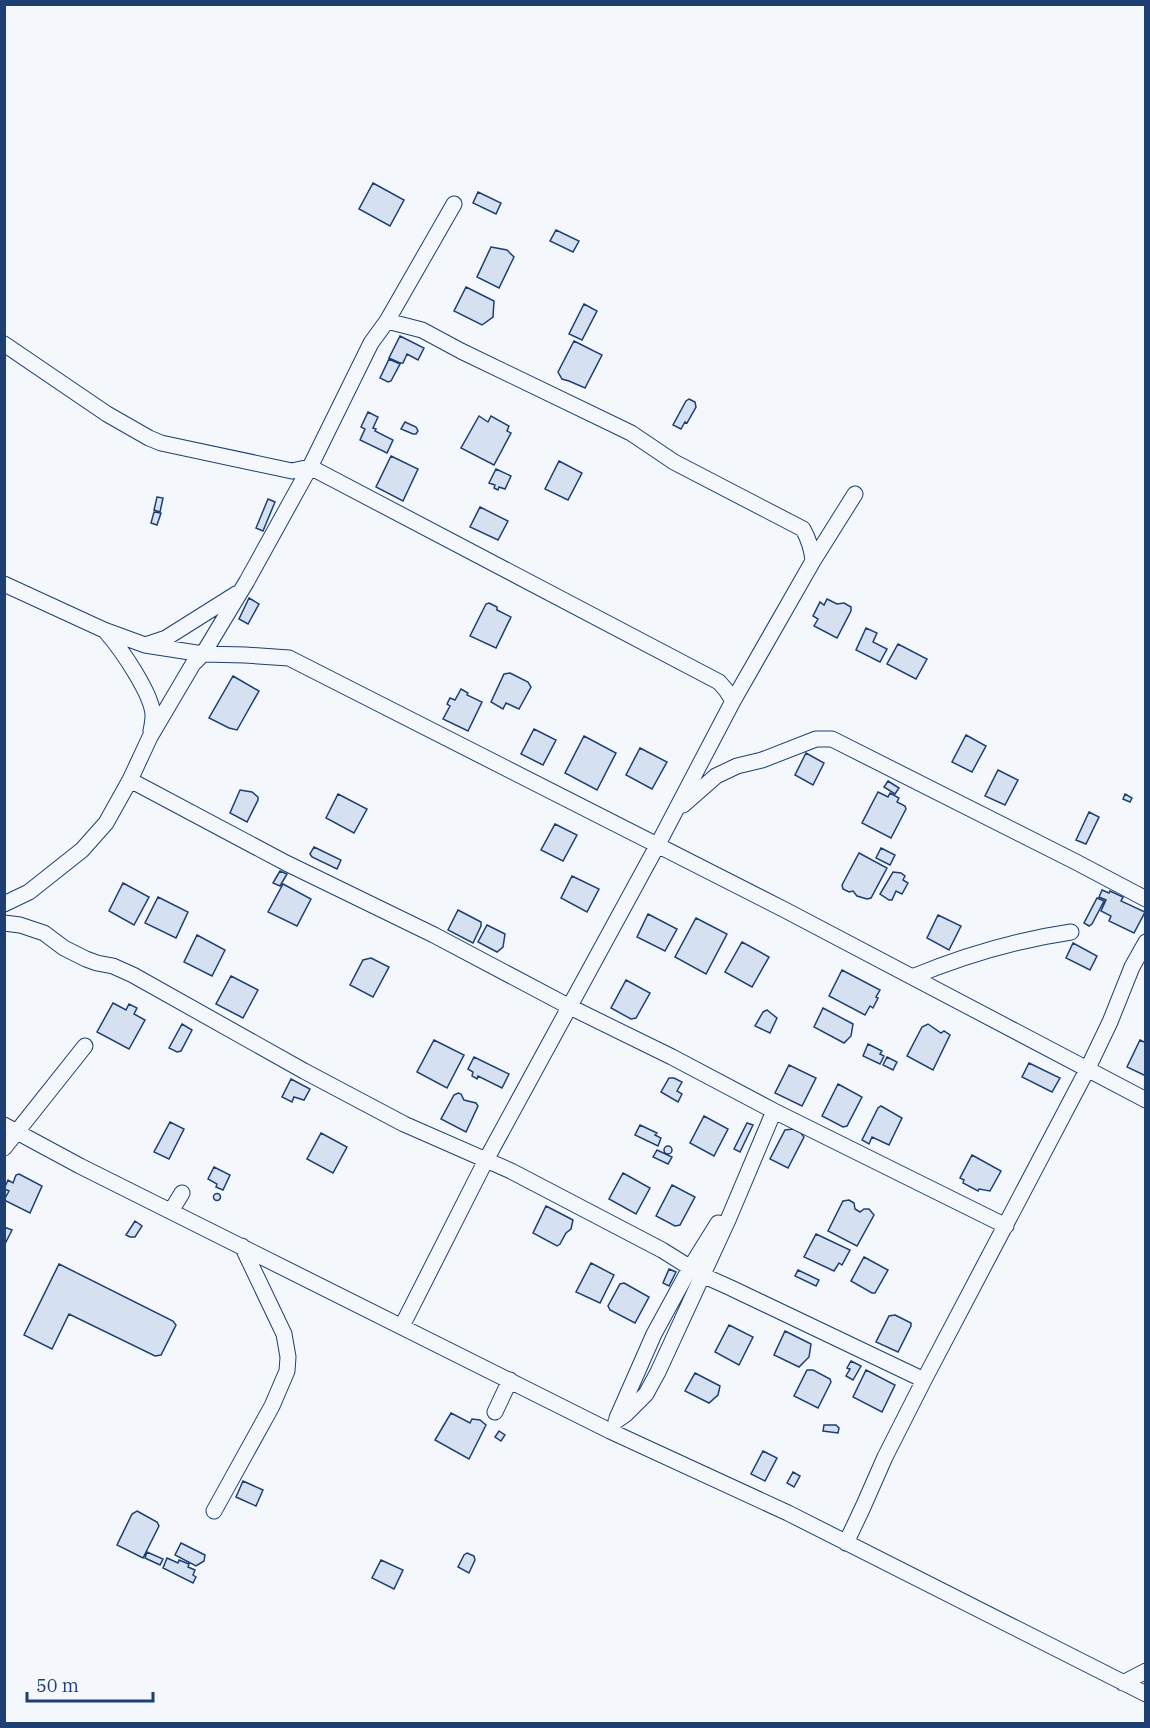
<svg xmlns="http://www.w3.org/2000/svg" width="1150" height="1728" font-family="'IBM Plex Serif',serif">
  <style>
    .building { fill: #d5e0f0; stroke: #1d3f73; stroke-width: 1.5 }
    .lines { fill: none; stroke-linecap: round; stroke-linejoin: round }
    .street-casing { stroke: #1d3f73; stroke-width: 17 }
    .street { stroke: #f4f7fb; stroke-width: 15 }
  </style>
  <rect width="100%" height="100%" fill="#f4f7fb"/>
  <path class="building" d="M373,183L404,200L390,226L359,209Z
    M478,192L501,203L496,214L473,203Z
    M556,230L579,241L573,252L550,241Z
    M491,247L507,250L514,257L499,288L477,277Z
    M466,287L494,301L493,317L482,325L454,311Z
    M584,304L597,311L582,340L569,334Z
    M400,336L424,348L418,360L407,354L403,363H400L389,358Z
    M574,341L602,355L585,388L569,381L562,379L558,372Z
    M389,359L400,364L391,381L388,382L380,378Z
    M689,399L695,402L696,407L687,423L685,422L681,429L673,425L686,401Z
    M368,412L378,417L373,428L376,429L375,431L393,440L387,453L360,440L365,429L361,427Z
    M479,416L488,422L491,416L509,426L507,431L511,433L494,465L461,448Z
    M405,422L416,427L418,431L416,434H413L401,429Z
    M391,456L418,469L403,501L376,487Z
    M559,461L582,473L568,500L545,489Z
    M496,469L511,476L505,489L499,487L498,490L494,488L495,485L489,483Z
    M157,497L163,498L160,512L154,510Z
    M268,499L275,502L263,531L256,528Z
    M480,507L508,521L498,540L470,527Z
    M154,512L161,513L157,525L151,523Z
    M249,598L259,604L248,624L239,619Z
    M827,599L837,604L844,603L851,607V611L837,638L814,626L818,619L813,616L820,602L824,605Z
    M489,603L497,607V610L511,617L496,648L470,636L486,604Z
    M866,628L877,633L873,642L887,649L880,662L856,650Z
    M898,644L927,659L916,679L887,664Z
    M510,673L528,682L531,687L519,709L506,703L503,709L491,702L504,674Z
    M233,676L259,691L237,730L229,728L209,718Z
    M461,689L468,693L467,695L482,702L468,731L443,719L450,706L447,704L450,698L455,700Z
    M534,729L556,740L543,765L521,754Z
    M966,735L986,746L972,772L952,762Z
    M584,736L616,753L597,790L565,773Z
    M640,748L667,762L652,789L626,775Z
    M806,753L824,763L813,785L795,775Z
    M998,770L1018,780L1005,805L985,796Z
    M888,781L899,788L895,794L884,787Z
    M240,790L252,792L258,797V800L247,822L230,813Z
    M878,792L888,797L890,793L899,798L897,802L905,806L906,809L891,838L862,823Z
    M338,794L367,809L354,833L326,818Z
    M1125,794L1132,798L1130,802L1123,799Z
    M1089,812L1099,817L1086,844L1076,840Z
    M555,824L577,835L563,861L541,850Z
    M314,847L341,860L337,869L312,857L310,854Z
    M881,848L895,855L890,865L876,858Z
    M859,853L887,868L871,898L867,899L857,896L853,891L849,892L843,889L842,885Z
    M280,871L287,874L280,886L273,883Z
    M893,872L901,873L905,876L903,880L908,883L902,894L896,891L892,900H889L880,894Z
    M572,876L599,889L587,912L561,898Z
    M123,883L149,897L134,925L109,911Z
    M283,884L311,899L297,926L268,912Z
    M1102,890L1109,893L1110,891L1123,897L1121,901L1145,912L1134,933L1109,921L1111,916L1101,911L1106,900L1099,897Z
    M158,897L188,912L176,938L145,923Z
    M1097,898L1104,901L1092,924L1089,926L1084,923Z
    M458,910L481,922V926L473,943L448,930Z
    M648,914L677,929L665,951L637,937Z
    M938,915L961,926L949,950L927,938Z
    M696,918L727,934L706,974L675,957Z
    M487,925L505,934L503,947L497,952L478,942Z
    M197,935L225,950L212,976L184,962Z
    M742,942L769,957L752,987L725,972Z
    M1073,943L1097,956L1090,970L1066,958Z
    M371,958L389,967L373,997L350,985L363,960Z
    M842,970L880,990L876,997L878,998L873,1008L870,1006L865,1015L829,996Z
    M231,976L258,990L243,1018L216,1004Z
    M626,980L650,993L636,1018L631,1019L611,1008Z
    M113,1003L126,1010L129,1004L137,1008L134,1014L145,1020L129,1049L97,1032Z
    M823,1008L853,1024L851,1036L844,1043L814,1027Z
    M767,1010L777,1018L770,1033L755,1026L763,1012Z
    M182,1024L192,1030L181,1051L177,1052L169,1048Z
    M928,1024L941,1033L944,1031L950,1035L933,1070L907,1056L922,1027Z
    M434,1040L464,1055L447,1088L417,1072Z
    M1140,1040L1146,1043V1076L1127,1067Z
    M868,1044L882,1051L880,1054L884,1056L880,1064L863,1056Z
    M474,1057L509,1074L502,1088L478,1076L477,1079L472,1076L473,1072L468,1069Z
    M887,1057L897,1062L893,1070L883,1065Z
    M1029,1063L1060,1078L1052,1092L1022,1077Z
    M789,1065L816,1078L802,1106L775,1093Z
    M669,1078H674L682,1082L677,1091L682,1094L678,1102L661,1092Z
    M291,1079L310,1089L304,1100L294,1097L292,1102L282,1097Z
    M838,1084L862,1097L847,1126L843,1127L822,1116Z
    M458,1093L461,1094L464,1100L476,1103L478,1106L466,1132L441,1119L454,1095Z
    M881,1106L902,1118L889,1145L872,1137L869,1144L862,1140L878,1108Z
    M704,1116L728,1129L714,1156L690,1143Z
    M170,1122L184,1129L169,1159L154,1152Z
    M747,1123L753,1125L740,1152L734,1149Z
    M640,1125L657,1133L655,1135L661,1138L658,1146L635,1135Z
    M793,1129L801,1133L804,1137L788,1168L770,1159L785,1130Z
    M321,1133L347,1147L333,1173L307,1159Z
    M664 1150a4 4 0 1 1 8 0a4 4 0 1 1-8 0Z
    M657,1150L672,1157L668,1164L653,1157Z
    M972,1155L1001,1171L990,1191L979,1189L978,1191L963,1183L964,1180L960,1178Z
    M214,1167L230,1175L223,1190L216,1187L217,1184L208,1179Z
    M623,1173L650,1188L636,1214L609,1199Z
    M19,1174L42,1186L30,1213L4,1200L9,1191L4,1189L8,1180L13,1183L16,1175Z
    M672,1185L695,1197L680,1225L675,1226L656,1216Z
    M213.5 1197a3.5 3.5 0 1 1 7 0a3.5 3.5 0 1 1-7 0Z
    M849,1200L854,1203L855,1209L860,1212L864,1209H869L874,1215L857,1246L828,1231L843,1201Z
    M546,1206L573,1220L571,1229L566,1233L560,1244L557,1246L533,1233Z
    M135,1221L142,1226L135,1237H130L126,1235Z
    M4,1227L12,1230L4,1246Z
    M816,1234L850,1250L842,1265L839,1263L834,1271L804,1257Z
    M864,1257L888,1270L875,1293H872L851,1281Z
    M591,1263L614,1275L600,1303L576,1292Z
    M59,1264L173,1321L176,1325L161,1355L155,1356L69,1314L52,1349L24,1335Z
    M669,1269L676,1272L669,1286L663,1283Z
    M798,1270L819,1280L816,1286L795,1276Z
    M624,1283L649,1297L635,1323L610,1310L608,1306L620,1284Z
    M895,1315L911,1323V1326L898,1352L876,1342L889,1316Z
    M729,1325L753,1337L739,1365L715,1352Z
    M785,1331L811,1344L809,1357L799,1367L774,1355Z
    M851,1361L861,1366L853,1380L846,1376L850,1369L847,1368Z
    M807,1370H813L830,1379L831,1382L818,1408L794,1396Z
    M866,1370L895,1385L882,1412L853,1397Z
    M695,1373L720,1386L718,1395L709,1403L685,1391Z
    M451,1413L470,1423L472,1419L480,1420L486,1425L469,1459L435,1440Z
    M824,1425H836L839,1428L838,1433L823,1431Z
    M499,1431L505,1435L501,1441L495,1437Z
    M763,1451L777,1458L765,1481L751,1474Z
    M793,1472L800,1476L794,1487L787,1483Z
    M243,1481L263,1490L256,1506L236,1497Z
    M137,1511L157,1522L159,1526L143,1558L117,1545L132,1514Z
    M181,1543L205,1555L204,1561L196,1566L175,1555Z
    M147,1552L163,1559L160,1565L145,1558Z
    M467,1553L474,1556L475,1560L469,1573L458,1567L464,1555Z
    M167,1558L178,1563L179,1560L189,1564L188,1567L195,1570L193,1575L196,1577L193,1583L163,1568Z
    M381,1560L403,1570L394,1589L372,1578Z"/>
  <g class="lines">
    <g class="street-casing">
      <path id="street" d="M387,321L422,330L461,351L631,433L674,462L803,529C809,540 812,549 813,561
        M4,344L107,414L149,438L161,443L292,471L310,467L719,682L726,690L733,701
        M4,584L104,630L145,645L203,654L245,655L289,658L785,910L1146,1100
        M107,633C121,649 153,695 153,716C153,721 152,726 151,731
        M148,644L166,638L236,594
        M130,780L286,863L434,935L568,1006L672,1057L774,1111L1006,1226
        M683,805L716,776L737,766L762,760L816,739H832L1076,862L1146,899
        M4,904L29,892L82,850L106,823L130,780L150,737L193,664L203,654L247,581L310,467L371,343L387,321L454,204
        M4,923L20,925L44,933L64,948L86,959L97,963L113,966L133,975L304,1071L404,1124L511,1171L662,1250L702,1275L731,1288L924,1380
        M912,977C963,956 1016,940 1071,932
        M4,1125L80,1166L610,1431L788,1513L1146,1694
        M4,1148L85,1046
        M171,1211L182,1193
        M402,1326L486,1160L657,846L733,701L813,561L855,494
        M495,1412L510,1380
        M617,1418L654,1334L690,1268L718,1223
        M616,1421L626,1414L646,1394L658,1372L728,1220L774,1111
        M214,1511L272,1406L287,1371L288,1357L284,1334L242,1246
        M846,1543L863,1507L885,1457L924,1380L1087,1070L1110,1022L1132,967L1146,942
        M1123,1683L1146,1671"/>
    </g>
    <use href="#street" class="street"/>
  </g>
  <rect width="1150" height="1728" fill="none" stroke="#1d3f73" stroke-width="12"/>
  <path d="M27 1692v9h126v-9" fill="none" stroke="#1d3f73" stroke-width="3"/>
  <text x="36" y="1692" font-size="18" fill="#1d3f73" stroke="#f4f7fb" stroke-width="4.5" paint-order="stroke">50 m</text>
</svg>
